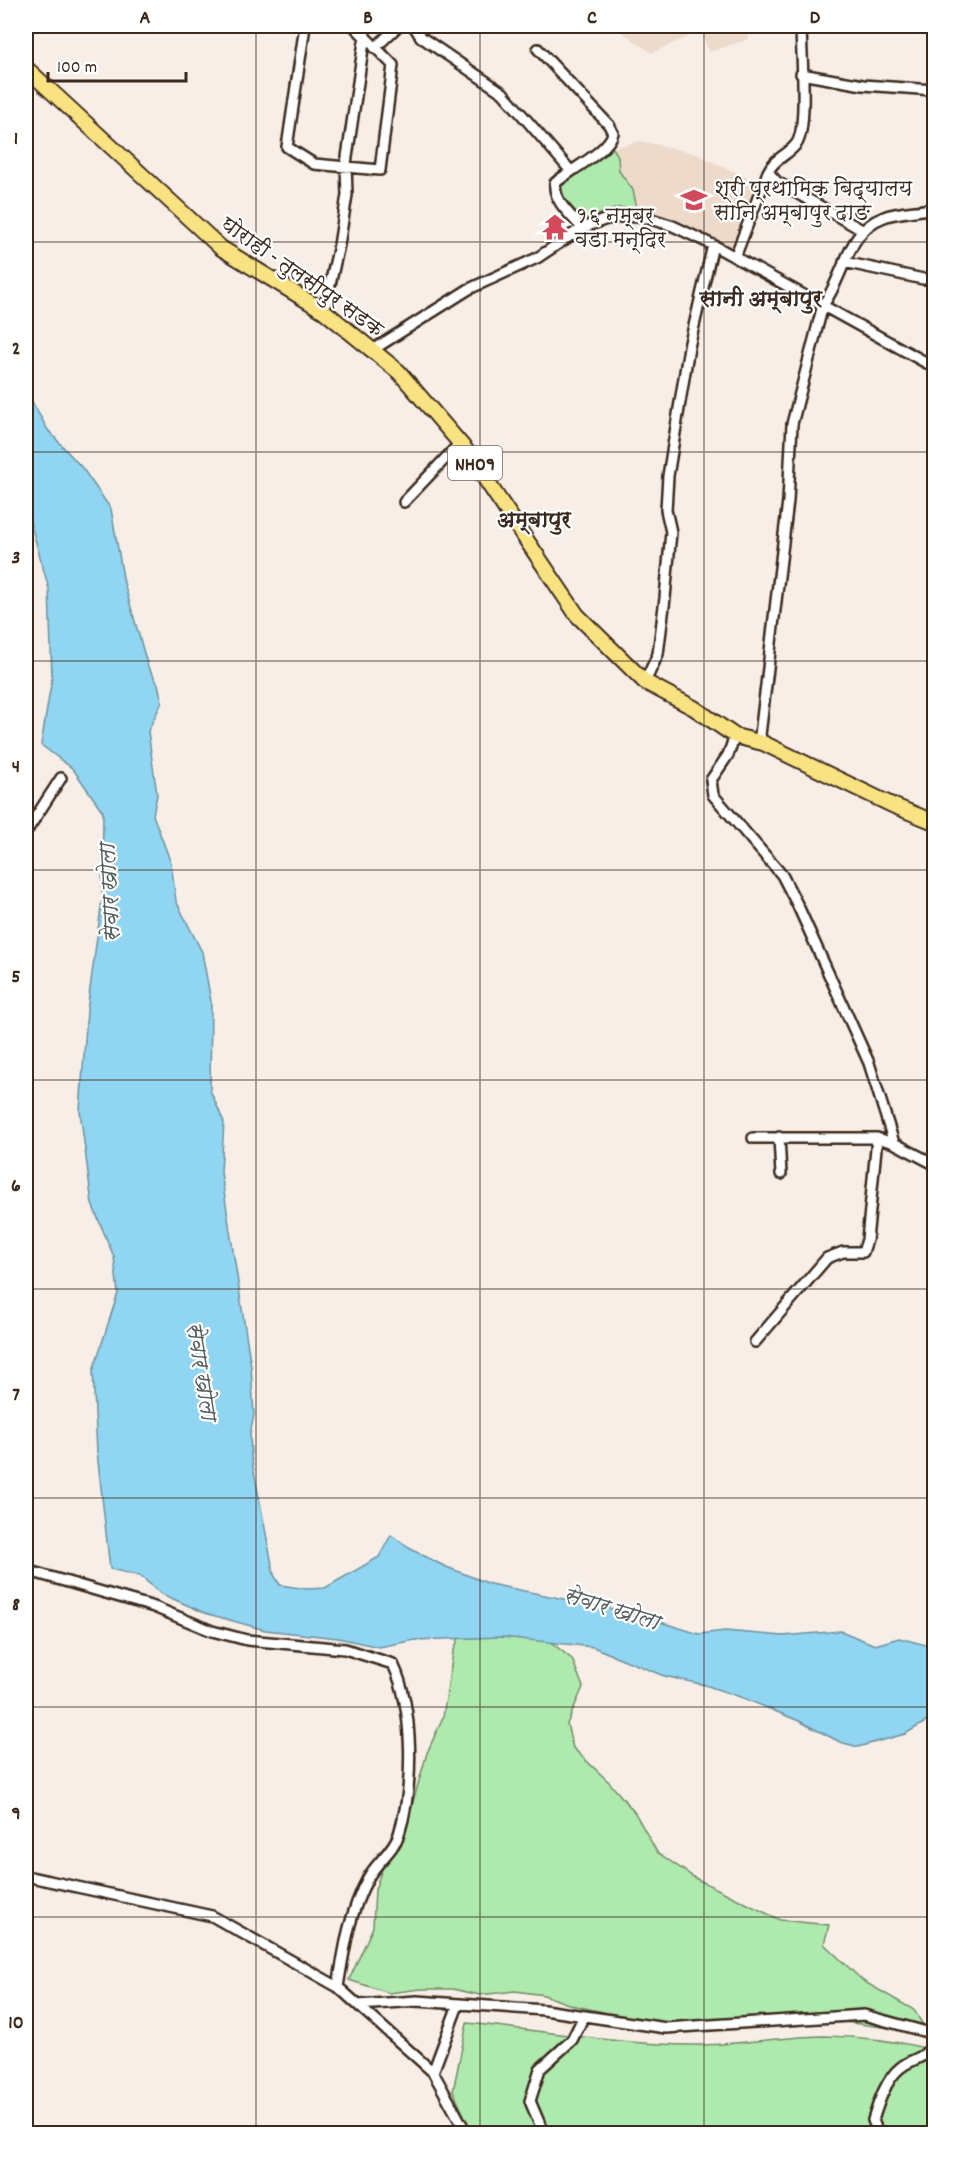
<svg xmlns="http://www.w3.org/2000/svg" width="960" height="2159" font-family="Dekko,'Playpen Sans Deva',sans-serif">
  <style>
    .built { fill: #eddaca }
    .green { fill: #aee9ae; stroke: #748a66; stroke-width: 1.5 }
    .water { fill: #90d5f1; stroke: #6e919d; stroke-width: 1.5 }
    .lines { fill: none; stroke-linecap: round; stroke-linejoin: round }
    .minor-casing { stroke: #3b2a1e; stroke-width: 14 }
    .primary-casing { stroke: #3b2a1e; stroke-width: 18 }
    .minor { stroke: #fff; stroke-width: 9 }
    .primary { stroke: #f8e281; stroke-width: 14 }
    .grid { fill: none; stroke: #3b2a1e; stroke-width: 1.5; stroke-opacity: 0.55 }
    .labels { text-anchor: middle; stroke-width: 4.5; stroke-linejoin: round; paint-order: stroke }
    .shield { fill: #fff; stroke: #766a62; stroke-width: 1.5 }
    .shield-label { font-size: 20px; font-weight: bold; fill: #3b2a1e }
    .poi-label { font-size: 21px; fill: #3b2a1e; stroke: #fff; text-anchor: start }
    .street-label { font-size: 21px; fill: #3b2a1e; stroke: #fff }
    .neighbourhood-label { font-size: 22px; font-weight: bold; fill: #3b2a1e; stroke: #fff }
    .water-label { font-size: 22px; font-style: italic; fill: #545d5d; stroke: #fff }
    .neatline { fill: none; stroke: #3b2a1e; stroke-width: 2 }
    .grid-label { font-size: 20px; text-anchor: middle; font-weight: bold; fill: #3b2a1e }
  </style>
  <rect width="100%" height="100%" fill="#f7eee7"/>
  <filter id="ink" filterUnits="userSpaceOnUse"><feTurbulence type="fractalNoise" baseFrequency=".0167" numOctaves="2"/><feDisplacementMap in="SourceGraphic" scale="12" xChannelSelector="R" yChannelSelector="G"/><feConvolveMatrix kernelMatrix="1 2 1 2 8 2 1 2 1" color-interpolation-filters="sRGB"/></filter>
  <g filter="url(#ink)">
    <path class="built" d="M592,26H746L749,39L709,52L701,31L652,53L614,27L594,30Z
      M640,141L694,153L756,182L758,186L731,250L689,225L637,209L633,190L619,171L618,156L613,148Z"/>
    <path class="green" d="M613,148L618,156L619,171L633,190L637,209L617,208L582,221L563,198L562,186Z
      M543,1636L572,1659L583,1687L567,1724L573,1748L609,1782L635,1813L657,1852L695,1878L780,1920L829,1925L824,1944L863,1981L914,2010L928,2033L829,2020L681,2025L654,2023L571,2005L544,1995L515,1991L480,1995L453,1989H421L389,1993L349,1980L373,1927L375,1890L382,1869L403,1837L427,1753L443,1717L453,1653L459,1637Z
      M467,2023C543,2030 618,2045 694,2045C737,2045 779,2037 822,2036C860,2036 897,2041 934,2050V2133H472L453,2091Z"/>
    <path class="water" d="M26,391L48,430L83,469L111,509L124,583L148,667L158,684L162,702L148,731L157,795L153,815L171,863L176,901L202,952L211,1001L210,1090L224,1122L221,1172L251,1367L254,1415L250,1434L251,1456L274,1575L280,1585L307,1589L325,1588L379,1557L391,1535L409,1548L444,1566L490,1584L628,1612L699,1634L725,1631L783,1636L841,1631L875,1645L899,1638L934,1647V1717L905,1734L858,1747L840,1742L799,1721L743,1698L705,1685L664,1676L593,1647L502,1637L415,1640L379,1647L338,1638L265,1630L205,1613L162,1594L140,1576L110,1569L97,1452L93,1371L118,1293L114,1257L92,1204L80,1111L87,1011L102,900L103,812L73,769L41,745L52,678L49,589L26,507Z"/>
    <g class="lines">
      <g class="minor-casing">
        <path id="minor" d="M305,26L287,147L314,164L380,170L393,65L354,26
          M414,26L421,37L503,93L570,170
          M801,26C801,49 808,126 797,143C789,155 774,158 768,172L777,182L862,230
          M375,48L398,26
          M538,49L609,125L613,133C609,151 570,170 555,183C553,201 571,215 582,228
          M801,74L863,85L934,90
          M735,257L768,172
          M844,262L923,279L934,278
          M324,311L339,245L347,195L346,164L365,35
          M374,349L469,289L537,258L582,228L607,219L626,216L648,218L673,226L713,245L934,367
          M404,502L460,443
          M645,682L658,654L665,598L671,532L666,510L668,476L689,347L713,245
          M735,736L728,755L711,780L713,795L782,875L798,906L869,1063L894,1143L934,1164
          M763,743L760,735L788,501L792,424L823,305C845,276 846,231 884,217C899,211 918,212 934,208
          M26,832L61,778
          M779,1137L781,1174
          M753,1138H877L894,1143
          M755,1342L827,1258L843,1252H863L867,1240L877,1138
          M26,1570L154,1607L212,1631L247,1640L345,1649L393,1664C414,1708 414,1787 399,1834C394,1850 376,1863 368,1878C349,1913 344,1950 338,1987
          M26,1876L212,1916L338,1987L358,2005L417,2001L544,2010L666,2028L864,2015L934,2034
          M358,2005L433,2072L467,2134
          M433,2072L458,2005
          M544,2134L530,2101L540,2069L572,2040L584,2016
          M878,2134L873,2120C878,2104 886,2079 900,2068C913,2057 921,2062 934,2044"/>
      </g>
      <g class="primary-casing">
        <path id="primary" d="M26,68L221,248L324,311L399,372L465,449L577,615L645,682L694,708L735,736L763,743L892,805L934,822"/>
      </g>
      <use href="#minor" class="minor"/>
      <use href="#primary" class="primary"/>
    </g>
  </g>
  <path class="grid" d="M256,26V2134M480,26V2134M704,26V2134M26,242H934M26,452H934M26,661H934M26,870H934M26,1080H934M26,1289H934M26,1498H934M26,1707H934M26,1917H934"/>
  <defs>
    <g id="school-bare" transform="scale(2.07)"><path d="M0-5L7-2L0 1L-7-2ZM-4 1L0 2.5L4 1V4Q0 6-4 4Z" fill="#d1495b" stroke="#fff" stroke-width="2.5" paint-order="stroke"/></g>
    <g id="temple-bare" transform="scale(2.07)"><path d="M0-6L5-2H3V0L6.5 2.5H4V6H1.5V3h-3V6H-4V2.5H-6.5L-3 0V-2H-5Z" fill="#d1495b" stroke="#fff" stroke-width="2.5" paint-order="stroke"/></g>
  </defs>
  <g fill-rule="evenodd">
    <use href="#school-bare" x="694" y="200"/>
    <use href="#temple-bare" x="555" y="227"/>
  </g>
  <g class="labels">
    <rect class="shield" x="448" y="446" width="54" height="34" rx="4.5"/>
    <g class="shield-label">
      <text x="475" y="470">NH09</text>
    </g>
    <g class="poi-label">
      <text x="714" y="195">श्री प्रथामिक बिद्यालय<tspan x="714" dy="24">सानि अम्बापुर दाङ</tspan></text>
      <text x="575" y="222">१६ नम्बर<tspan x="575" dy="24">वडा मन्दिर</tspan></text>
    </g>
    <g class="street-label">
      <text transform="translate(303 276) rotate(35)" y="7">घोराही - तुलसीपुर सडक</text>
    </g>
    <g class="neighbourhood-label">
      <text x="761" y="305">सानी अम्बापुर</text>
      <text x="534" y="526">अम्बापुर</text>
    </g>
    <g class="water-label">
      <text transform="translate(108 893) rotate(-93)" y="8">सेवार खोला</text>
      <text transform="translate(203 1371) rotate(81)" y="8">सेवार खोला</text>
      <text transform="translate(612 1607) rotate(17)" y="8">सेवार खोला</text>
    </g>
  </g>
  <rect width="960" height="2159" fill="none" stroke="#fff" stroke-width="66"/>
  <path d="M48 72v9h138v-9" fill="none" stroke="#3b2a1e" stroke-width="3"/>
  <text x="57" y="72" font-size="18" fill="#3b2a1e" stroke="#ffffff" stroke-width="4.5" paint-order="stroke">100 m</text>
  <rect x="33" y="33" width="894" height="2093" class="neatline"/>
  <g class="grid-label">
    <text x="145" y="23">A</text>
    <text x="368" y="23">B</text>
    <text x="592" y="23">C</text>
    <text x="815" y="23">D</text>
    <text x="16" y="144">1</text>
    <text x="16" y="354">2</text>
    <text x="16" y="563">3</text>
    <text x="16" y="772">4</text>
    <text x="16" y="982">5</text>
    <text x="16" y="1191">6</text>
    <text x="16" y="1400">7</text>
    <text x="16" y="1610">8</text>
    <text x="16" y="1819">9</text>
    <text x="16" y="2028">10</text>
  </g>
</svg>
